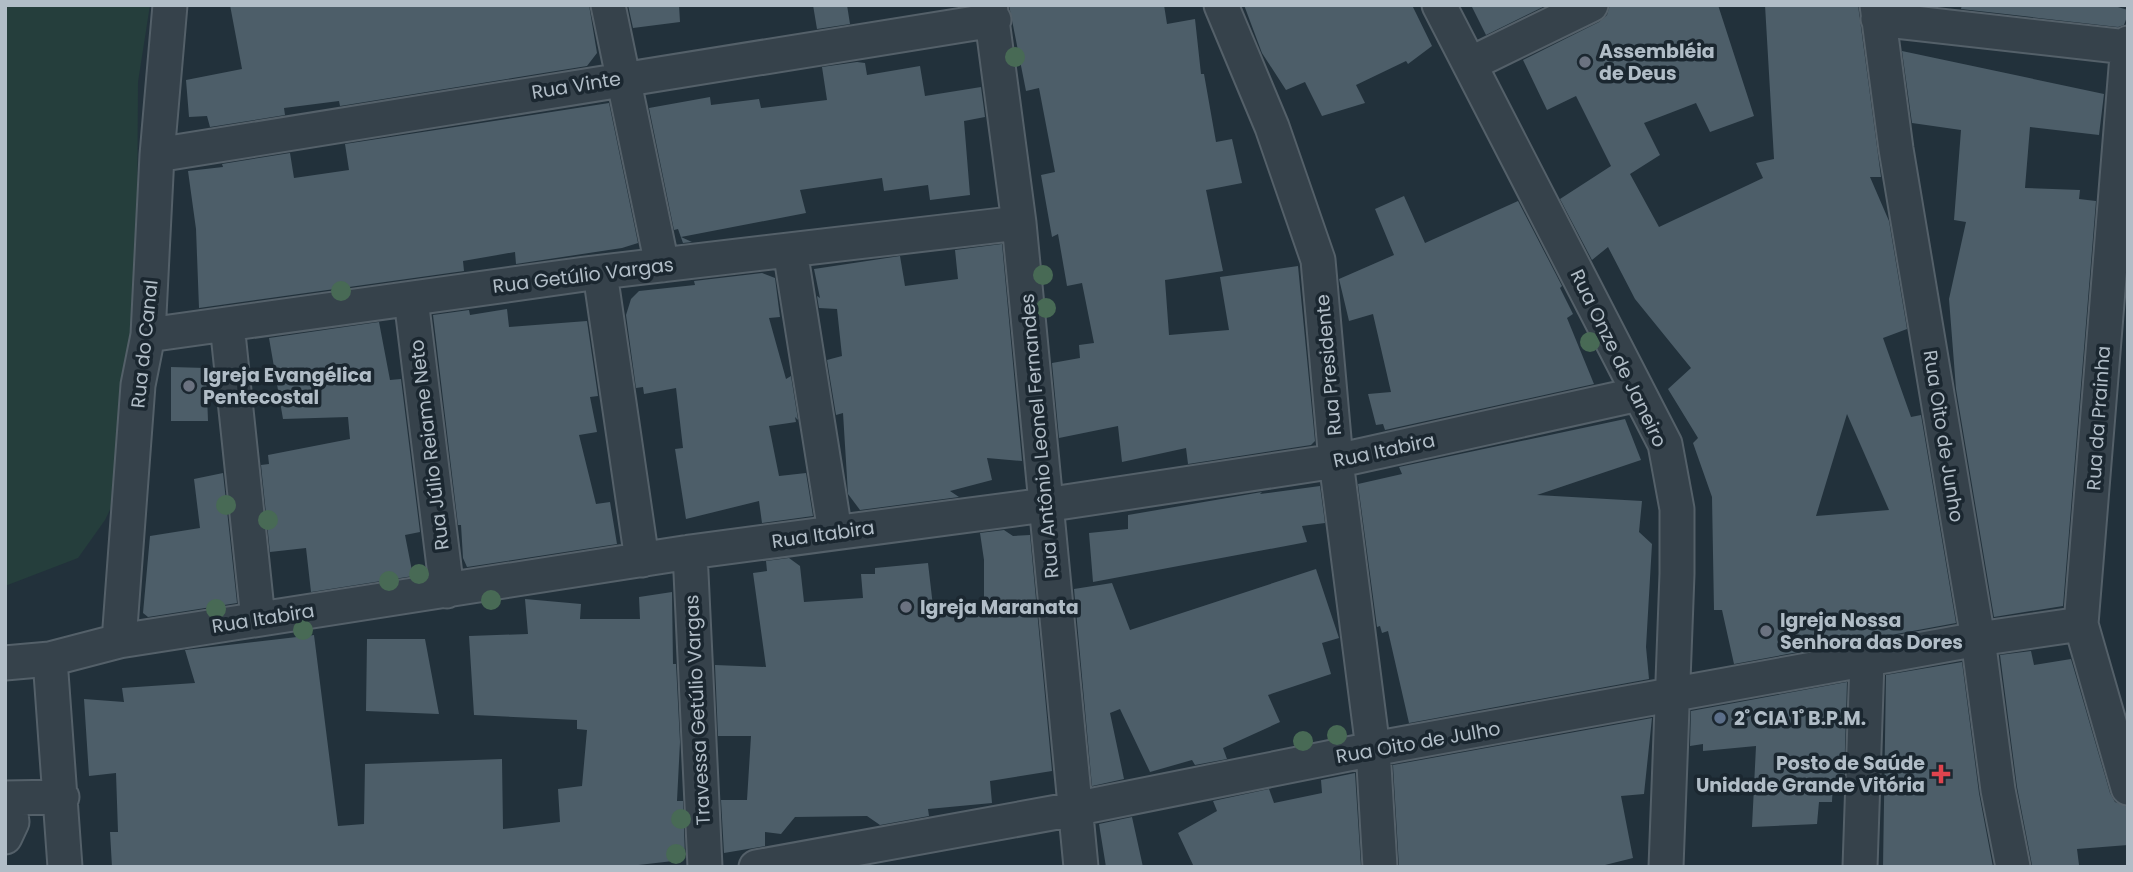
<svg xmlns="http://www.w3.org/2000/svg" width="2133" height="872" font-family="Poppins,sans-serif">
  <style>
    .green { fill: #253e3c }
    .building { fill: #4d5e69; fill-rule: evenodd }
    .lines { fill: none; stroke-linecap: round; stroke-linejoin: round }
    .minor-casing { stroke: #546069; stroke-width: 37 }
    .minor { stroke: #36424b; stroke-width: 33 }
    .tree { fill: #486a55 }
    .worship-dot { fill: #6b7280; stroke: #1b2730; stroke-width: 2.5 }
    .service-dot { fill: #5c6f8a; stroke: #1b2730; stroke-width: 2.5 }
    .health-dot { fill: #e0444e; stroke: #1b2730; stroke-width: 2.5 }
    .labels { text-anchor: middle; stroke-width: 7; stroke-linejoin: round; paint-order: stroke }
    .poi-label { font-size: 19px; font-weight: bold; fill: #b1bdc7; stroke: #1b2730; text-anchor: start }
    .street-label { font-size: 19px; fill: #b1bdc7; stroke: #1b2730 }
  </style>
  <rect width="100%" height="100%" fill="#22313b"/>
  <path class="green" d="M5,5H150L138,82L136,390L124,481L105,520L78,558L5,586Z"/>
  <path class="building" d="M230,5H589L597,53L587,66L340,106L339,101L284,108L285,115L210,127L207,116L189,117L186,80L242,69Z
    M628,5H679L680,22L633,28Z
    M813,5H847L850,24L817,29Z
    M1009,5H1164L1167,24L1195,19L1201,74H1204L1216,142L1232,139L1242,183L1206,190L1223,271L1165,280L1169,335L1229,330L1220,277L1298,266L1315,441L1311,445L1188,464L1186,448L1122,462L1118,426L1059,438L1052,363L1080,358L1079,345L1094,343L1082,283L1067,286L1058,234L1052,237L1041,175L1055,172L1039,88L1026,91Z
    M1244,5H1412L1432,46L1408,64L1406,61L1356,85L1365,103L1322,116L1305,82L1286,90L1262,53Z
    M1471,5H1547L1486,35Z
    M1610,5H1718L1754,116L1710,132L1696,103L1644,123L1660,155L1630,174L1659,227L1763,178L1756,163L1774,159L1765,5H1858L1881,177H1870L1889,221L1907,329L1883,338L1911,417L1921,415L1956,623L1734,664L1722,610H1714L1712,497L1693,443L1698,438L1668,389L1691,368L1635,299L1608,247L1592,260L1560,199L1611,166L1576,96L1547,110L1523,60L1599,22L1607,15ZM1847,414L1889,510L1816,516Z
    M1962,5H2111L2128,10V14L2124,25L2118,27L1961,9Z
    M1902,51L2104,94L2099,135L2030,127L2025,188L2080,190L2079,199L2096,201L2063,606L1994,617L1956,389L1949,299L1966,222L1954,220L1961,130L1912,123Z
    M857,62L865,63L867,75L920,66L925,96L981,87L985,117L964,121L970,195L930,200L928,185L884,191L882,178L800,190L806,213L681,237L692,242L683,243L678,229L674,230L649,108L710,97L711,105L759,99L761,108L827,100L822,67Z
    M609,103L638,243L622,248L516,264L515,252L463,261L464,271L199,308L196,229L188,171L223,167L222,164L290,153L294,178L349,170L345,144Z
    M1404,196L1425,243L1518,201L1562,286L1560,288L1573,314L1567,318L1594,384L1385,430L1383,424L1376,425L1368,394L1391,392L1373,314L1349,321L1339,279L1394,255L1375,209Z
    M1002,244L1022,461L987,458L992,480L950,491L959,497L860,510L848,494L843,413L836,415L827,360L842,356L837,309L819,308L817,296L820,298L814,269L900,256L905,286L958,279L955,250Z
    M762,273L775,278L780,317L769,318L786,379L791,376L798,420L795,417L796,422L769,426L779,476L806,473L813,516L762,523L759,501L686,519L675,449L683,448L676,388L644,394L643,387L636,388L626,315L631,299L639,291L695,285L694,281Z
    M507,309L509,327L587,321L598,396L590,397L597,432L579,435L596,504L610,502L617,544L467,567L463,558L461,525H458L433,315L469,310L470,315Z
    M379,322L390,380L401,379L420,532L405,535L413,576L311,592L306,548L270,552L261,465L269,464L268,455L350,439L348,417L283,419L269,338Z
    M171,367L206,368L208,421H171Z
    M1625,419L1641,460L1537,495L1642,501L1639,532L1652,544L1646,647L1649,679L1409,723L1388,631L1382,633L1380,626L1377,627L1358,484L1402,474L1399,467Z
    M223,473L237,603L148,617L143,613L150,536L200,528L194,479Z
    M1320,486L1325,523L1302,526L1307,542L1093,582L1089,533L1128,529V515L1262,492L1260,494Z
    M1004,530L1013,536L1030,535L1052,771L990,781L992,803L928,809L929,816L880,825L867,816L795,817L781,834L765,832V846L724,853L721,800H747L751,736H718L715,665L766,667L753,573L767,571L766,561L789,558L800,566L804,602L863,598L861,574H875V568L928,563L934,615L984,614V560L980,533Z
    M1316,569L1339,638L1322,643L1331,674L1268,695L1280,722L1223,748L1227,759L1195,765L1192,760L1150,772L1120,709L1110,713L1124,779L1092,786L1074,589L1112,583L1130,630Z
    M672,592L673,664H676L680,742L677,801H683L685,857L682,860L621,867H112L110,832H118L116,773L89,776L84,699L124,702L122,688L195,683L185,650L314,635L338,826L364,824L365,764L502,759L503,829L560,822L558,789L582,786L587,730L577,729V720L474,715L469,636L528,634L525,599L581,604L580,619H640L639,597Z
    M367,639H425L439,714L366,711Z
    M2031,651L2034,665L2071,659L2110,793L2115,802L2128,807V845L2077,849L2079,865H2032L2017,787L2000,655Z
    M1962,662L1979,793L1993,867H1883L1886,675Z
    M1847,682L1844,781H1833L1832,802H1819L1817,824L1752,827L1756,746L1703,751V744L1690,746L1691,711Z
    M1652,718L1644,794L1621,796L1633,858L1597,867H1399L1393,765Z
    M1355,773L1361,867H1194L1178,833L1217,811L1213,801L1269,789L1274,803L1322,793L1321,780Z
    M1132,817L1143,867H1106L1099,824Z"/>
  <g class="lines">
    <g class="minor-casing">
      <path id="minor" d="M608,5L662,265
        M990,5L1019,223L1081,867
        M1221,5L1272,127L1318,260L1336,461L1373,749L1380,867
        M1439,5L1665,444L1677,509V574L1666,867
        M1877,5L1896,149L1978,639L1998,790L2013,867
        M1878,19L2127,47
        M2128,43L2081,624L2128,788
        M1470,64L1591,5
        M157,155L994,20
        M790,250L835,532
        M600,273L642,560
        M411,299L447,591
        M227,324L258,619
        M148,335L585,274L1019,223
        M690,552L705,867
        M119,641L138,385L148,335L157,155L170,5
        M50,659L65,867
        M5,663L50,659L119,641L690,552L1045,505L1336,461L1639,394
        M5,798L62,797
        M5,837L12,822L9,800
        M756,867L1074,809L1373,749L1978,639L2081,624
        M1860,867L1867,661"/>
    </g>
    <use href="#minor" class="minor"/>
  </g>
  <g class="tree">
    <circle cx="1015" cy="57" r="10"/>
    <circle cx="1043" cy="275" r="10"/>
    <circle cx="341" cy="291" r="10"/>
    <circle cx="1046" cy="308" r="10"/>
    <circle cx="1590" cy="342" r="10"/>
    <circle cx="226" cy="505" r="10"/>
    <circle cx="268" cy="520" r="10"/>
    <circle cx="419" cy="574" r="10"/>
    <circle cx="389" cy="581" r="10"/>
    <circle cx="491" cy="600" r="10"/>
    <circle cx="216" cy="609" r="10"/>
    <circle cx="303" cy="630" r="10"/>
    <circle cx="1337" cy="735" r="10"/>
    <circle cx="1303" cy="741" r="10"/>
    <circle cx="681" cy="819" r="10"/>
    <circle cx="676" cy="854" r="10"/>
  </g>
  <g class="worship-dot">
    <circle cx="1585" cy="62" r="7"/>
    <circle cx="189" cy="386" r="7"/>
    <circle cx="906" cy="607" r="7"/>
    <circle cx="1766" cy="631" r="7"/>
  </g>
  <circle class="service-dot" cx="1720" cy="718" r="7"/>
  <path class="health-dot" d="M1937.5 763.5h7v7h7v7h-7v7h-7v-7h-7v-7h7z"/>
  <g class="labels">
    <g class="poi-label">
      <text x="1599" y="58">Assembléia<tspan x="1599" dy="22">de Deus</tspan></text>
      <text x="203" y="382">Igreja Evangélica<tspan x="203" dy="22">Pentecostal</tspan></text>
      <text x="920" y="614">Igreja Maranata</text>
      <text x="1780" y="627">Igreja Nossa<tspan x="1780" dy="22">Senhora das Dores</tspan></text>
      <text x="1734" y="725">2˚ CIA 1˚ B.P.M.</text>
      <text x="1925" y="770" text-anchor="end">Posto de Saúde<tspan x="1925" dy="22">Unidade Grande Vitória</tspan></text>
    </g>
    <g class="street-label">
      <text transform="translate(576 85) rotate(-9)" y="7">Rua Vinte</text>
      <text transform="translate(583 275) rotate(-7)" y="7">Rua Getúlio Vargas</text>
      <text transform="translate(144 344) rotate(-84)" y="7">Rua do Canal</text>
      <text transform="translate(1619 358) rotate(64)" y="7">Rua Onze de Janeiro</text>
      <text transform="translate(1328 365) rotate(-95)" y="7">Rua Presidente</text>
      <text transform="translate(2098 418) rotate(-86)" y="7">Rua da Prainha</text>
      <text transform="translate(1039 436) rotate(-95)" y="7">Rua Antônio Leonel Fernandes</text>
      <text transform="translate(1944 436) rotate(81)" y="7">Rua Oito de Junho</text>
      <text transform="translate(429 445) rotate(-97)" y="7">Rua Júlio Reiame Neto</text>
      <text transform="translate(1384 450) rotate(-12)" y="7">Rua Itabira</text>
      <text transform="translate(823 534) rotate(-8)" y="7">Rua Itabira</text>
      <text transform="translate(263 618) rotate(-9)" y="7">Rua Itabira</text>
      <text transform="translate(697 710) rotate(-93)" y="7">Travessa Getúlio Vargas</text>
      <text transform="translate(1418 742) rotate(-10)" y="7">Rua Oito de Julho</text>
    </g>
  </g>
  <rect width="2133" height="872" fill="none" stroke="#b1bdc7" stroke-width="14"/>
</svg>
